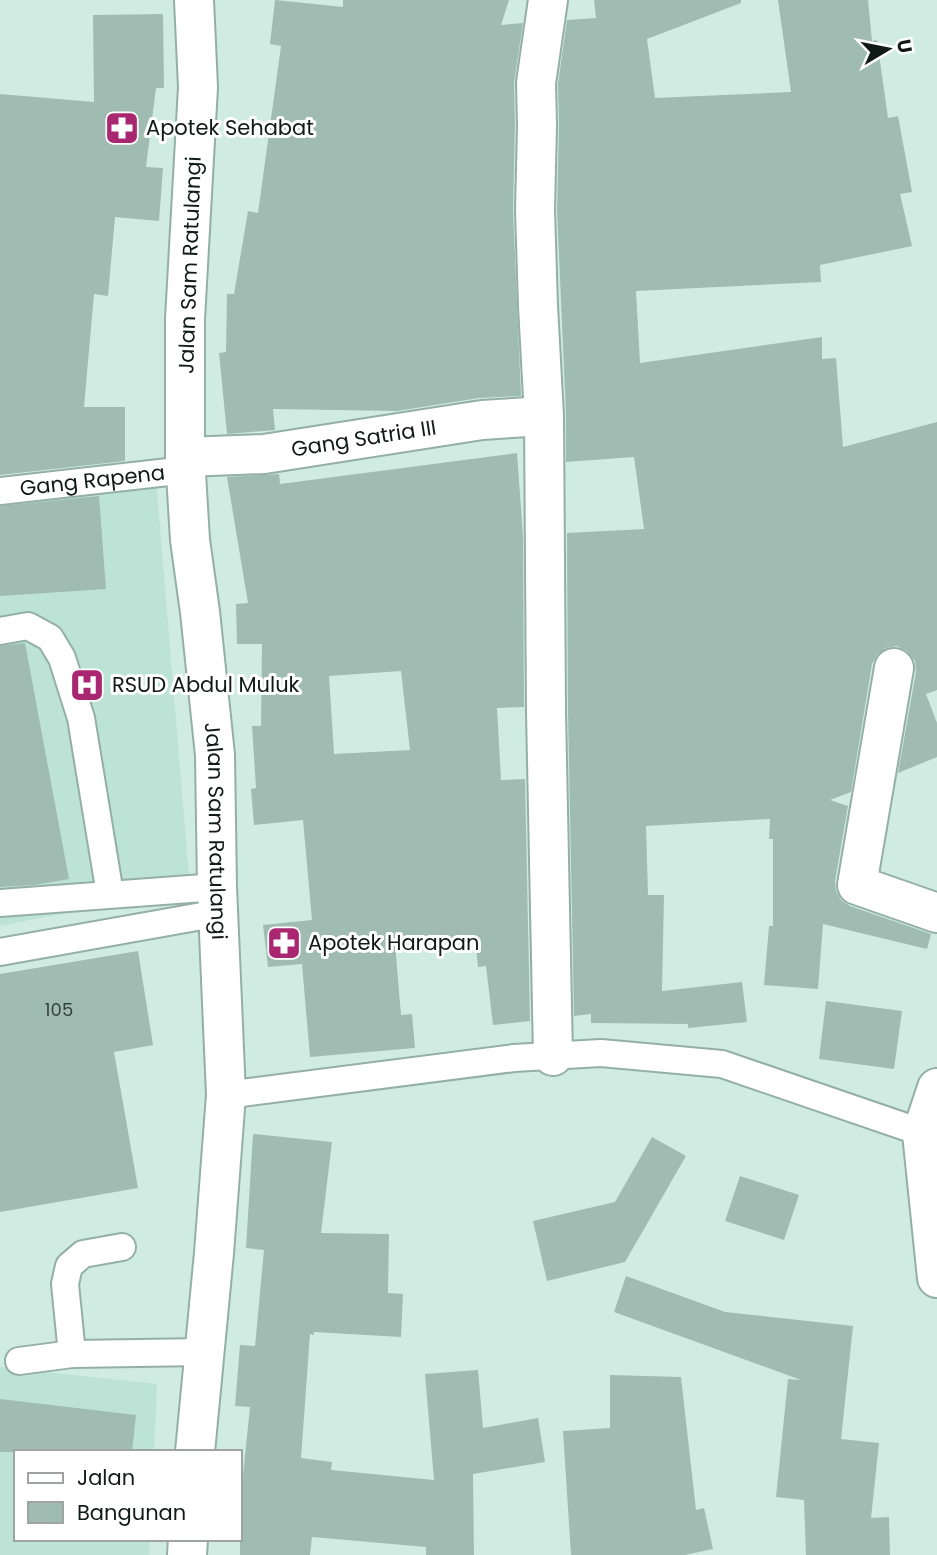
<svg xmlns="http://www.w3.org/2000/svg" width="937" height="1555" font-family="Poppins,sans-serif">
  <style>
    .built { fill: #bde3d6 }
    .building { fill: #a0bbb2; fill-rule: evenodd }
    .lines { fill: none; stroke-linecap: round; stroke-linejoin: round }
    .service-casing { stroke: #94afa6; stroke-width: 30 }
    .minor-casing { stroke: #94afa6; stroke-width: 42 }
    .tertiary-casing { stroke: #94afa6; stroke-width: 42 }
    .service { stroke: #fff; stroke-width: 26 }
    .minor { stroke: #fff; stroke-width: 38 }
    .tertiary { stroke: #fff; stroke-width: 38 }
    .labels { text-anchor: middle; stroke-width: 6; stroke-linejoin: round; paint-order: stroke }
    .number-label { font-size: 18px; fill: #34423e }
    .poi-label { font-size: 21px; fill: #101a17; stroke: #fff; text-anchor: start }
    .street-label { font-size: 21px; fill: #101a17; stroke: #fff }
  </style>
  <rect width="100%" height="100%" fill="#d0ece2"/>
  <path class="built" d="M156,479L190,888L0,926V483Z
    M0,1367L157,1384L154,1452H16V1539H150L149,1555H0Z"/>
  <path class="building" d="M275,0L343,7V0H509L501,25L523,23L514,83L515,126L513,209L521,396L479,398L397,411L273,409L275,430L227,434L219,353L226,352L227,294H234L248,211L258,213L281,46L270,44Z
    M594,0H741V3L647,39L655,98L791,92L778,0H868L872,41L877,40L888,118L898,116L912,192L900,194L912,246L820,265L821,282L636,291L640,363L822,337V359L836,358L843,447L937,422V690L926,694L937,723V757L898,773L916,672L915,661L907,651L897,646L886,648L877,655L872,664L851,792L830,800L848,806L835,881L836,891L841,900L850,906L931,934L927,949L823,924L818,989L764,985L769,926H773V839H769L770,819L646,826L648,895H664L662,991L742,982L747,1022L688,1028V1024L591,1023V1014L574,1016L568,712L567,533L644,529L634,457L566,462V415L557,210L559,127L558,84L567,20L596,18Z
    M163,14L164,88H156L146,167L163,168L159,221L115,217L108,296L94,294L84,407H125V461L0,475V94L94,102L93,15Z
    M517,453L523,536L524,707L497,708L501,780L525,779L530,1021L493,1025L486,966L478,967L475,938L395,943L401,1015L412,1014L415,1048L310,1057L302,964L268,967L263,925L312,920L303,820L254,825L251,789L256,788L252,726H261L262,644H237L236,604L248,603L227,477L279,474L280,484ZM401,671L410,750L334,754L329,676Z
    M99,496L106,589L0,596V506Z
    M25,643L69,879L35,885L0,887V646Z
    M138,951L153,1045L114,1052L138,1188L0,1212V974Z
    M826,1001L902,1011L894,1069L819,1059Z
    M253,1134L332,1142L321,1233L389,1234L388,1293L403,1294L401,1337L314,1332V1335L310,1334L301,1458L332,1462L331,1470L434,1480L425,1374L478,1370L483,1428L538,1418L545,1462L473,1474L474,1555H426V1547L312,1537L310,1555H240V1504L250,1407L235,1406L240,1345L255,1346L264,1250L246,1248Z
    M652,1137L686,1156L625,1262L547,1281L533,1221L615,1202Z
    M740,1176L799,1195L784,1240L725,1221Z
    M626,1276L725,1312L853,1326L841,1439L879,1443L871,1518L889,1517L890,1555H806L804,1500L776,1497L788,1379L801,1380L614,1312Z
    M610,1375L681,1377L696,1510L704,1508L713,1549L685,1555H571L563,1431L610,1428Z
    M0,1399L136,1415L132,1452H0Z"/>
  <g class="lines">
    <g class="service-casing">
      <g id="service">
        <path id="s1" d="M0,491L186,470"/>
        <path d="M0,631L28,626L50,638L62,658L81,718L110,894"/>
        <path d="M0,903L217,887"/>
        <path d="M0,952L219,913"/>
        <path d="M226,1095L514,1058L601,1053L722,1064L935,1137"/>
        <path d="M72,1354L65,1284L69,1266L83,1254L122,1247"/>
        <path d="M19,1361L72,1354L204,1352"/>
      </g>
    </g>
    <g class="minor-casing">
      <g id="minor">
        <path d="M548,0L536,83L537,126L535,210L538,306L544,416L546,712L553,1056"/>
        <path id="s2" d="M185,457L264,454L482,420L544,416"/>
        <path d="M894,668L857,885L937,913"/>
        <path d="M937,1088L922,1133L937,1278"/>
      </g>
    </g>
    <g class="tertiary-casing">
      <g id="tertiary">
        <path id="s3" d="M194,0L198,87L185,319V457L190,540L200,612L215,755L217,887L226,1095L214,1253L195,1452"/>
        <path d="M187,1555L188,1539"/>
      </g>
    </g>
    <use href="#service" class="service"/>
    <use href="#minor" class="minor"/>
    <use href="#tertiary" class="tertiary"/>
  </g>
  <defs>
    <g id="pharmacy-square" transform="scale(1.75)"><rect x="-9" y="-9" width="18" height="18" rx="4" fill="#a92671" stroke="#fff"/><path d="M-2-6h4v4h4v4h-4v4h-4v-4h-4v-4h4Z" fill="#fff"/></g>
    <g id="hospital-square" transform="scale(1.75)"><rect x="-9" y="-9" width="18" height="18" rx="4" fill="#a92671" stroke="#fff"/><path d="M-5-5h3v3.5h4V-5h3V5h-3V1.5h-4V5h-3Z" fill="#fff"/></g>
  </defs>
  <g fill-rule="evenodd">
    <use href="#pharmacy-square" x="122" y="128"/>
    <use href="#hospital-square" x="87" y="685"/>
    <use href="#pharmacy-square" x="284" y="943"/>
  </g>
  <g class="labels">
    <g class="number-label">
      <text x="59" y="1016">105</text>
    </g>
    <g class="poi-label">
      <text x="146" y="135">Apotek Sehabat</text>
      <text x="112" y="692">RSUD Abdul Muluk</text>
      <text x="308" y="950">Apotek Harapan</text>
    </g>
    <g class="street-label">
      <text transform="translate(190 265) rotate(-88)" y="7">Jalan Sam Ratulangi</text>
      <text dy="7" stroke="none"><textPath href="#s2" startOffset="180">Gang Satria III</textPath></text>
      <text dy="7" stroke="none"><textPath href="#s1" startOffset="93">Gang Rapena</textPath></text>
      <text dy="7" stroke="none"><textPath href="#s3" startOffset="833">Jalan Sam Ratulangi</textPath></text>
    </g>
  </g>
  <rect x="14" y="1450" width="228" height="91" fill="#ffffff" stroke="#9fa3a2" stroke-width="2"/>
  <rect x="28" y="1473" width="35" height="10" fill="#ffffff" stroke="#9fa3a2" stroke-width="2"/>
  <text x="77" y="1485" font-size="21" fill="#101a17">Jalan</text>
  <rect x="28" y="1502" width="35" height="21" fill="#a0bbb2" stroke="#9fa3a2" stroke-width="2"/>
  <text x="77" y="1520" font-size="21" fill="#101a17">Bangunan</text>
  <g transform="translate(888 49) rotate(80)" stroke="#ffffff" stroke-width="5" paint-order="stroke">
  <path d="M0-5L12 26L0 18L-12 26Z" fill="#101a17"/>
  <text y="-10" font-size="19" font-weight="bold" text-anchor="middle" fill="#101a17">U</text>
  </g>
</svg>
